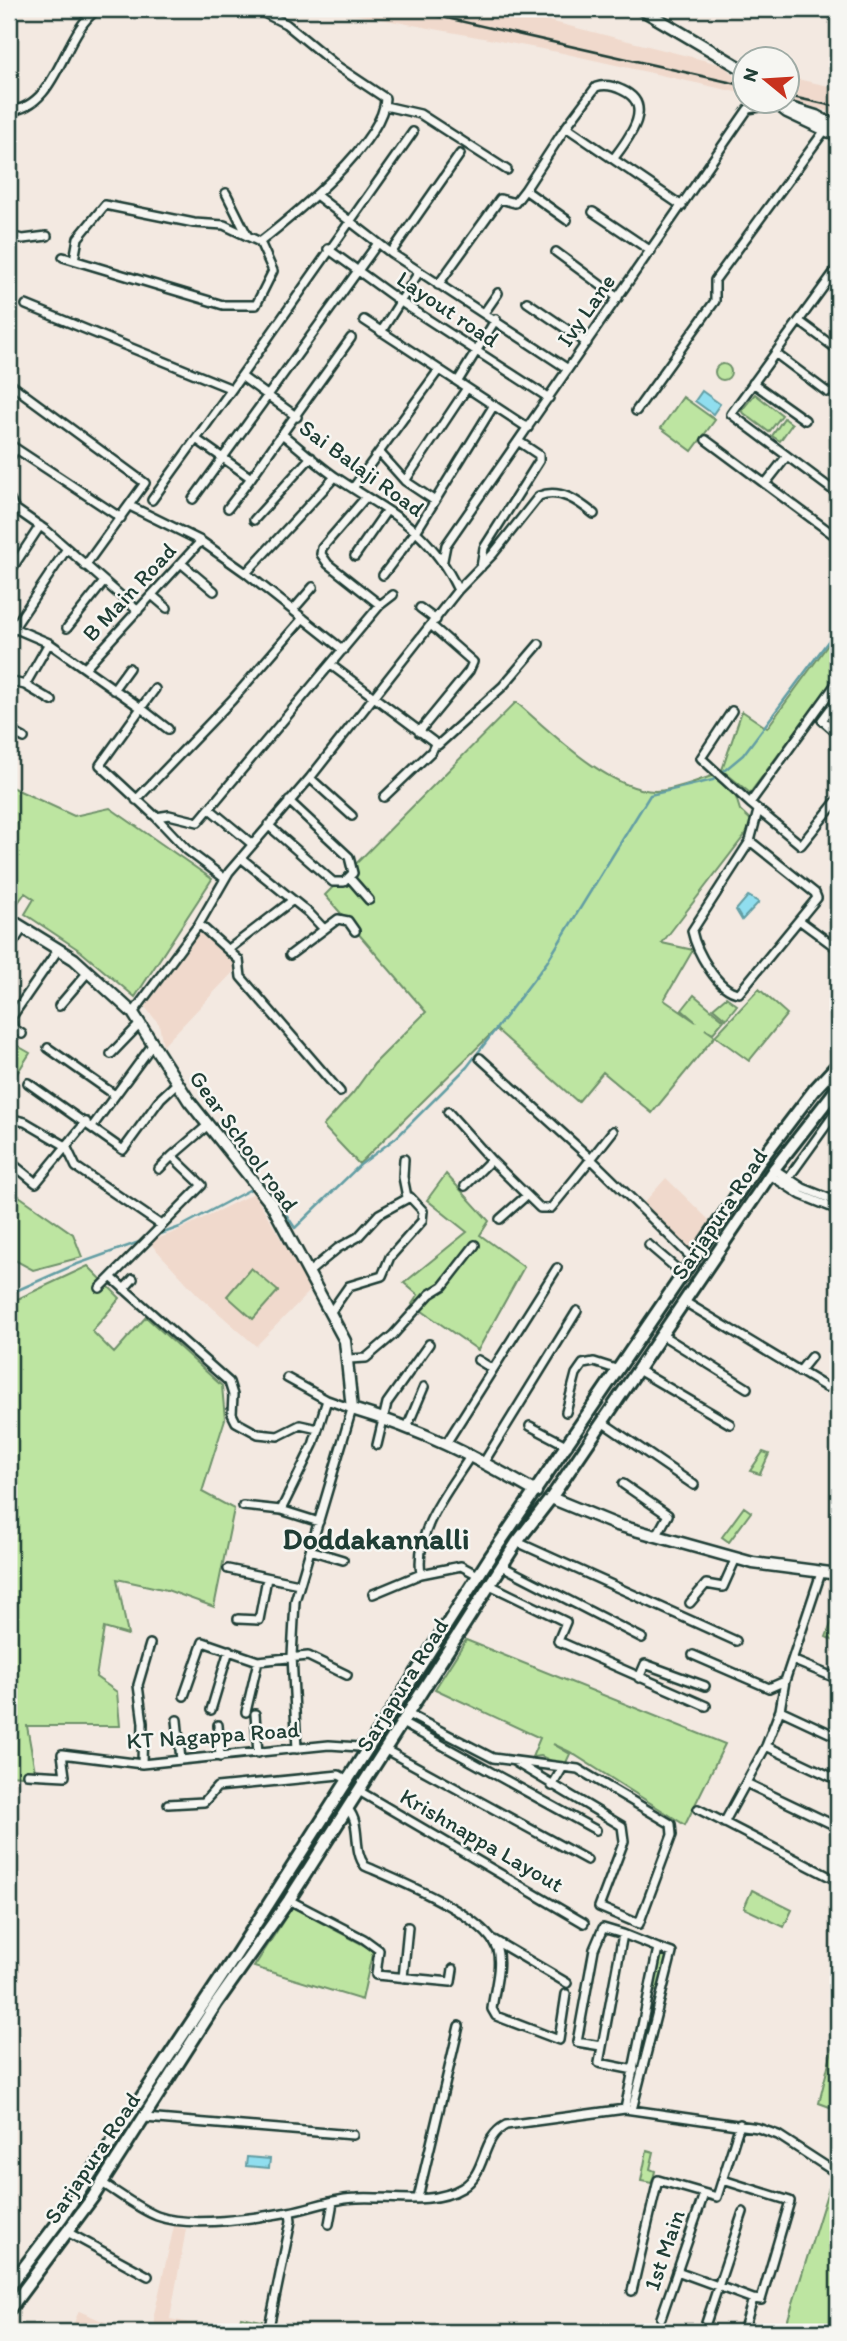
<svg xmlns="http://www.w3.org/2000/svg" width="847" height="2341" font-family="Itim,sans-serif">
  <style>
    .built { fill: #f0d9cc }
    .green { fill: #bde5a1; stroke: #6e916a; stroke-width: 2 }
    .water { fill: #90deef; stroke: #639ea4; stroke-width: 2 }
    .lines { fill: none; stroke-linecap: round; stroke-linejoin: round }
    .stream { stroke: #639ea4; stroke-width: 2.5 }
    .street-casing { stroke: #1f3d34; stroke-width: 12 }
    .secondary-casing { stroke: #1f3d34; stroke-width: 15 }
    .primary-casing { stroke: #1f3d34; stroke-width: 16 }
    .street { stroke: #f6f6f2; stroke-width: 7 }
    .secondary { stroke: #f6f6f2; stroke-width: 10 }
    .primary { stroke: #f6f6f2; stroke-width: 10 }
    .rail { stroke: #1f3d34; stroke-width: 2.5 }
    .labels { text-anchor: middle; stroke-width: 5; stroke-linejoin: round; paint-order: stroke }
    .street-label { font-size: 23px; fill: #1f3d34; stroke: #f6f6f2 }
    .district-label { font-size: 30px; font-weight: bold; fill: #1f3d34; stroke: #f6f6f2 }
  </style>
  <rect width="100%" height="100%" fill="#f3e9e1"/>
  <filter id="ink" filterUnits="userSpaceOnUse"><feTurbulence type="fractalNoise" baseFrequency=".0143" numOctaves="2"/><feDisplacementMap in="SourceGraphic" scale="14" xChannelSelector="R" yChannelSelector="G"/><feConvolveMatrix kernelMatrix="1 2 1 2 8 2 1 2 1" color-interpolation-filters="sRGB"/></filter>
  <g filter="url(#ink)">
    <path class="built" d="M327,9H502L723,65L745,86V94L558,52Z
      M788,77L838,88V114L788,100Z
      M199,931L237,963L238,967L163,1046L159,1024L145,1007Z
      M666,1178L712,1223L690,1253L641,1206Z
      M254,1193L311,1290L256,1346L197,1294L149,1242L175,1232Z
      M174,2226L186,2229L170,2319L215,2328L216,2332H156L154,2315Z
      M79,2311L128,2332H70Z"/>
    <path class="green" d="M715 372a8 8 0 1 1 16 0a8 8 0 1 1-16 0Z
      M755,394L782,415L769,432L741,411Z
      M683,397L715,420L692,451L661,428Z
      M784,418L792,424L780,441L772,436Z
      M838,631V674L750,793L722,770L742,711L767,728Z
      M516,702C550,731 608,790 655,791C673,791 695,781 712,776L735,794L740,810L754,823L662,943L693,950L664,1000L696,1022L682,1010L694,995L724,1020L713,1033L705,1029L715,1036L759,989L787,1014L749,1061L715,1036L652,1113L603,1072L578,1102L496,1029L359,1164L323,1126L353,1093L374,1064L426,1012L325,895Z
      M9,786L74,816L110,808L212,879L135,997L79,950L25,914L34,899L25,893L14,908L9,904Z
      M726,997L737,1005L726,1019L713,1008Z
      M9,1041L30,1053L9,1086Z
      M446,1174L489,1221L480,1235L524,1267L478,1350L412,1304L418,1295L404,1283L467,1232L427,1200Z
      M9,1189L73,1234L82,1257L33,1270L9,1257Z
      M88,1266L120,1298L92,1331L114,1353L146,1317L222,1386L225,1419L202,1492L234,1509L214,1607L167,1590L117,1579L128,1635L104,1628L96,1677L117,1692L120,1726H27L36,1777L9,1775V1303Z
      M251,1268L278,1291L253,1319L227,1296Z
      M763,1452L769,1454L760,1474L750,1471Z
      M744,1507L751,1512L729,1542L722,1537Z
      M838,1606V1643L826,1637Z
      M466,1640L725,1744L685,1825L570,1752L553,1744L570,1754L564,1767L541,1756L532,1757L540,1738L435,1689Z
      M752,1890L792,1910L784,1927L744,1908Z
      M292,1907L373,1950L362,2000L254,1967Z
      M659,1953L668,1955L658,1992L651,1990Z
      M838,2025V2110L819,2103Z
      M647,2150L654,2152L650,2169L655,2171L652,2183L641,2181Z
      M831,2181L838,2188V2332H784Z
      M241,2317L262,2321L260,2332L238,2329Z"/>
    <path class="water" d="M702,391L720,404L713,414L695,401Z
      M748,896L759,902L742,920L736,910Z
      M247,2157L270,2159L269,2168L246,2166Z"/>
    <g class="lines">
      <path class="stream" d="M272,1199L278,1202L295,1228L360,1165L397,1137L467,1067L547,962L650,795L713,780L743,755L838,628
        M155,1236L180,1227L251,1189L256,1192
        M9,1294L72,1266L142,1241"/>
      <g class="street-casing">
        <path id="street" d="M385,106L420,114L507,170
          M9,111C59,107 62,33 98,9
          M566,127L596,87C604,84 614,86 622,90C656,105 628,139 614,158
          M525,190L566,127L682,206
          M226,193L247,235
          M316,195L391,253L568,369
          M593,212L651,251
          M9,236L23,239L47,236
          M328,249L401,302L549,398
          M556,252L618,298
          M391,253L460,154
          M63,257L223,305H256L273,271L260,242C293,216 385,141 385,98L337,66L286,24L256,9
          M74,260L78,238L105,205L194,223L224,225L260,242
          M838,267L731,414L838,494
          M438,285L500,199L515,203L525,190L567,220
          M527,302L587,343
          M26,305L232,389L196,439L251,478L282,434C301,449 318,465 337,478C392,515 428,527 458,590
          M484,313L498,293
          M364,320L528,428
          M799,321L838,350
          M381,332L419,272
          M775,353L827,392
          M241,376L297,417
          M458,381L496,319
          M9,383L145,483L85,566
          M753,383L805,420
          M232,389L413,132
          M636,411L715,301V280L825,130
          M282,434L351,338
          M706,440L838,538
          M9,444L121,518
          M380,453L405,481L435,501
          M9,459L16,449
          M405,481L467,388
          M765,484L787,456
          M353,488L438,371
          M366,497L322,548L321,554L328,564L380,605
          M9,498L14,508L47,531L138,611
          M193,499L378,243
          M152,500L196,439
          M130,506L201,541L246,573L343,650
          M228,508L251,478
          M254,520L311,457
          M355,556L387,510
          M443,560L446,545L748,109L777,104
          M182,564L214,591
          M481,567L484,548L539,461V455L518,441
          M9,573L40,526
          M246,573L335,477
          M383,575L417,530L494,405
          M153,596L167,608
          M420,608L436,620
          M293,610L313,587
          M9,626L49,643L141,708L100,765L156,817L169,815L198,822L380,605L393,595
          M67,628L103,583
          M9,635L66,550
          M331,665L438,745L503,686L539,644
          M85,668L201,541
          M9,681L25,685L49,643
          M838,681L750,803L801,845L838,799
          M25,685L52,701
          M155,689L141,708L168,729
          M113,690L129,668
          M732,711L701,758L750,803
          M838,712L831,708L822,720L838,734
          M9,730L24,738
          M419,732L469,671L473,662L432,626
          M310,778L352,816
          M384,797L432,751L435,744
          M136,800L232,700L303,618
          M211,810L252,844
          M156,817L187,850L224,878
          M268,825L333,882H344L353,873L349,857L289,801
          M750,841L815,893L817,898L739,993C717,991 696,950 692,931L750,841L758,811
          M241,858L309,913L324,929
          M349,877L369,900
          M799,920L838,949
          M199,924L239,960L241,977L340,1092
          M9,949L23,928
          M229,949L293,900
          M290,955L338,919L348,921L355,931
          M59,1006L88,972
          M133,1013L199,924L229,872L310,778L458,590L493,554L539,496C560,488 578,501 594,514
          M22,1034L13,1028L11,1018L58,950
          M48,1048L115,1095
          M111,1054L140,1024
          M480,1058L591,1159L613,1131
          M28,1083L123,1150L161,1098L177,1083
          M448,1112L491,1160L540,1208H551L591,1159L694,1260
          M9,1118L25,1122L66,1146
          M208,1125L172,1156L202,1185L111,1277L229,1382L233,1395L232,1414L236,1422L258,1434L278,1436L300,1425L318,1429
          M92,1127L153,1044
          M66,1146L76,1167L161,1225
          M404,1159L403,1177L407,1197
          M9,1161L36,1183L86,1122
          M159,1169L172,1156
          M774,1169L803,1188L838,1202
          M770,1175L801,1195L838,1210
          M784,1184L838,1109
          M465,1186L491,1160
          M500,1219L526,1196
          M649,1245L684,1275
          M309,1272L338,1248L358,1237L379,1214L410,1197L423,1211L422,1221L390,1257L382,1276L349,1286L330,1313
          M100,1288L111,1277
          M124,1289L133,1279
          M685,1302L826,1387
          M662,1335L747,1388
          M349,1359L366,1358L393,1335L430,1294L443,1286L475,1245
          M478,1360L491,1368
          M638,1370L730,1424
          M799,1372L811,1357
          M287,1378L327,1400
          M566,1412L576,1374L583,1364L594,1362L619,1370
          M602,1422L694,1485
          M408,1425L424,1387
          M530,1426L568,1446
          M447,1442L557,1268
          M377,1445L387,1403L429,1344
          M484,1462L577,1311
          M623,1484L668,1515L657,1535
          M243,1506L281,1510L313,1445L327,1400L352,1409L295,1601L292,1656L297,1749
          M281,1510L319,1522
          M517,1542L736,1641
          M310,1550L343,1560
          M502,1566L642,1638
          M228,1569L299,1584
          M421,1574C414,1530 449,1490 471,1455
          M490,1585L566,1622L558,1641L706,1706
          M373,1594L421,1574L461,1566L478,1575
          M690,1603L706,1584L723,1587L736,1558
          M238,1619L259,1620L267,1578
          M693,1655L769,1688L785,1681
          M792,1660L838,1679
          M639,1678L645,1664L705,1686
          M184,1696L203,1642L258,1661L308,1656L347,1675
          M211,1710L229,1650
          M780,1710L838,1737
          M246,1712L258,1661
          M255,1714L258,1753
          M408,1714L493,1758L578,1769L671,1824L672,1835L639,1924L599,1907L624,1841L622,1826L515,1762
          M177,1720L181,1760
          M402,1723L596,1830
          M218,1725L220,1757
          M766,1746L838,1780
          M386,1750L587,1860
          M142,1764L143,1723L138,1685L150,1644
          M27,1774L65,1776L62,1754L142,1764L329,1745L359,1747L367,1750
          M746,1783L838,1827
          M552,1786L563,1767
          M359,1791L584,1923
          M168,1804L204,1802L217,1787L339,1775L348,1780
          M348,1809C362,1825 352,1850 365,1866C397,1880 485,1915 497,1949C502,1966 494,1991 492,2009L496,2016L559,2040L566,1994
          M698,1809L832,1878
          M724,1823L766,1746L780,1710L785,1681L821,1573
          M289,1900L364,1939L379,1950L376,1975L451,1982L453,1969
          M494,1940L567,1983
          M403,1978L408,1927
          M601,2046L577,2042L594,1949L603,1928L623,1934
          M625,2109L658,1948L623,1934L599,2063L634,2070
          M632,2110L672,1953L658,1948
          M145,2118L353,2135
          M723,2180L790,2201L761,2300L753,2299L743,2332
          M102,2183C120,2194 137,2208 157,2216C189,2228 256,2218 289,2212C312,2208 334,2198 357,2198C390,2196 432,2206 462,2188C488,2172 480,2138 506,2125L625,2109L758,2128L778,2135L838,2174
          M418,2198L459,2026
          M329,2224L333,2202
          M69,2233L148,2276
          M677,2271L753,2299
          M632,2291L658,2180L717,2197L740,2124
          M661,2318L704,2194
          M268,2332L291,2221L290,2212
          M703,2332L743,2212"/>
      </g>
      <g class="secondary-casing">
        <path id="secondary" d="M641,9L746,71
          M777,104L787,112L838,136
          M777,104L816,116L838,128
          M9,919L74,959L133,1013L189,1101L272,1205L345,1341L352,1409C423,1430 473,1456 536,1492
          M551,1498L617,1525L753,1563L838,1574"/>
      </g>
      <g class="primary-casing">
        <path id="primary" d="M9,2287L62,2217L236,1955L490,1557L760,1161L814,1090L838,1064
          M9,2310L93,2197L216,2004L289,1900L517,1542L551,1498L774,1169L838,1087"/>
      </g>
      <use href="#street" class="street"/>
      <use href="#secondary" class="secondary"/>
      <use href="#primary" class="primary"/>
      <path class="rail" d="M407,9L746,86
        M788,96L838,107"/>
    </g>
  </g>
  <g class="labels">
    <g class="street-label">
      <text transform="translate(448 309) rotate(34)" y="8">Layout road</text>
      <text transform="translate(586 310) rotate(-55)" y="8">Ivy Lane</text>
      <text transform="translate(362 468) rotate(36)" y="8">Sai Balaji Road</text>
      <text transform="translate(129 592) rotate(-47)" y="8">B Main Road</text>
      <text transform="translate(244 1141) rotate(54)" y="8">Gear School road</text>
      <text transform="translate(719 1214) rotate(-56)" y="8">Sarjapura Road</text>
      <text transform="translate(402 1685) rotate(-58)" y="8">Sarjapura Road</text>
      <text transform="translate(213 1735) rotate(-4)" y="8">KT Nagappa Road</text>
      <text transform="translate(482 1840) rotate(30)" y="8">Krishnappa Layout</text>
      <text transform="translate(92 2158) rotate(-56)" y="8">Sarjapura Road</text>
      <text transform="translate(664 2250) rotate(-71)" y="8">1st Main</text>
    </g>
    <g class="district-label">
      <text x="376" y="1549">Doddakannalli</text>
    </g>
  </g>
  <rect width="847" height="2341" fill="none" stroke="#f6f6f2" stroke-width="35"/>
  <rect x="18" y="18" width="812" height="2306" fill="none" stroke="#1f3d34" stroke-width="2.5" filter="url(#ink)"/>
  <g transform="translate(766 80) rotate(288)"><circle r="33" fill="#f6f6f2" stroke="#a0aca6" stroke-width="2"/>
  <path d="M0-5L12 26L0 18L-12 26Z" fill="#c8321e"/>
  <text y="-10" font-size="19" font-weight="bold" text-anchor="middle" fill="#1f3d34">N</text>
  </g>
</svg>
